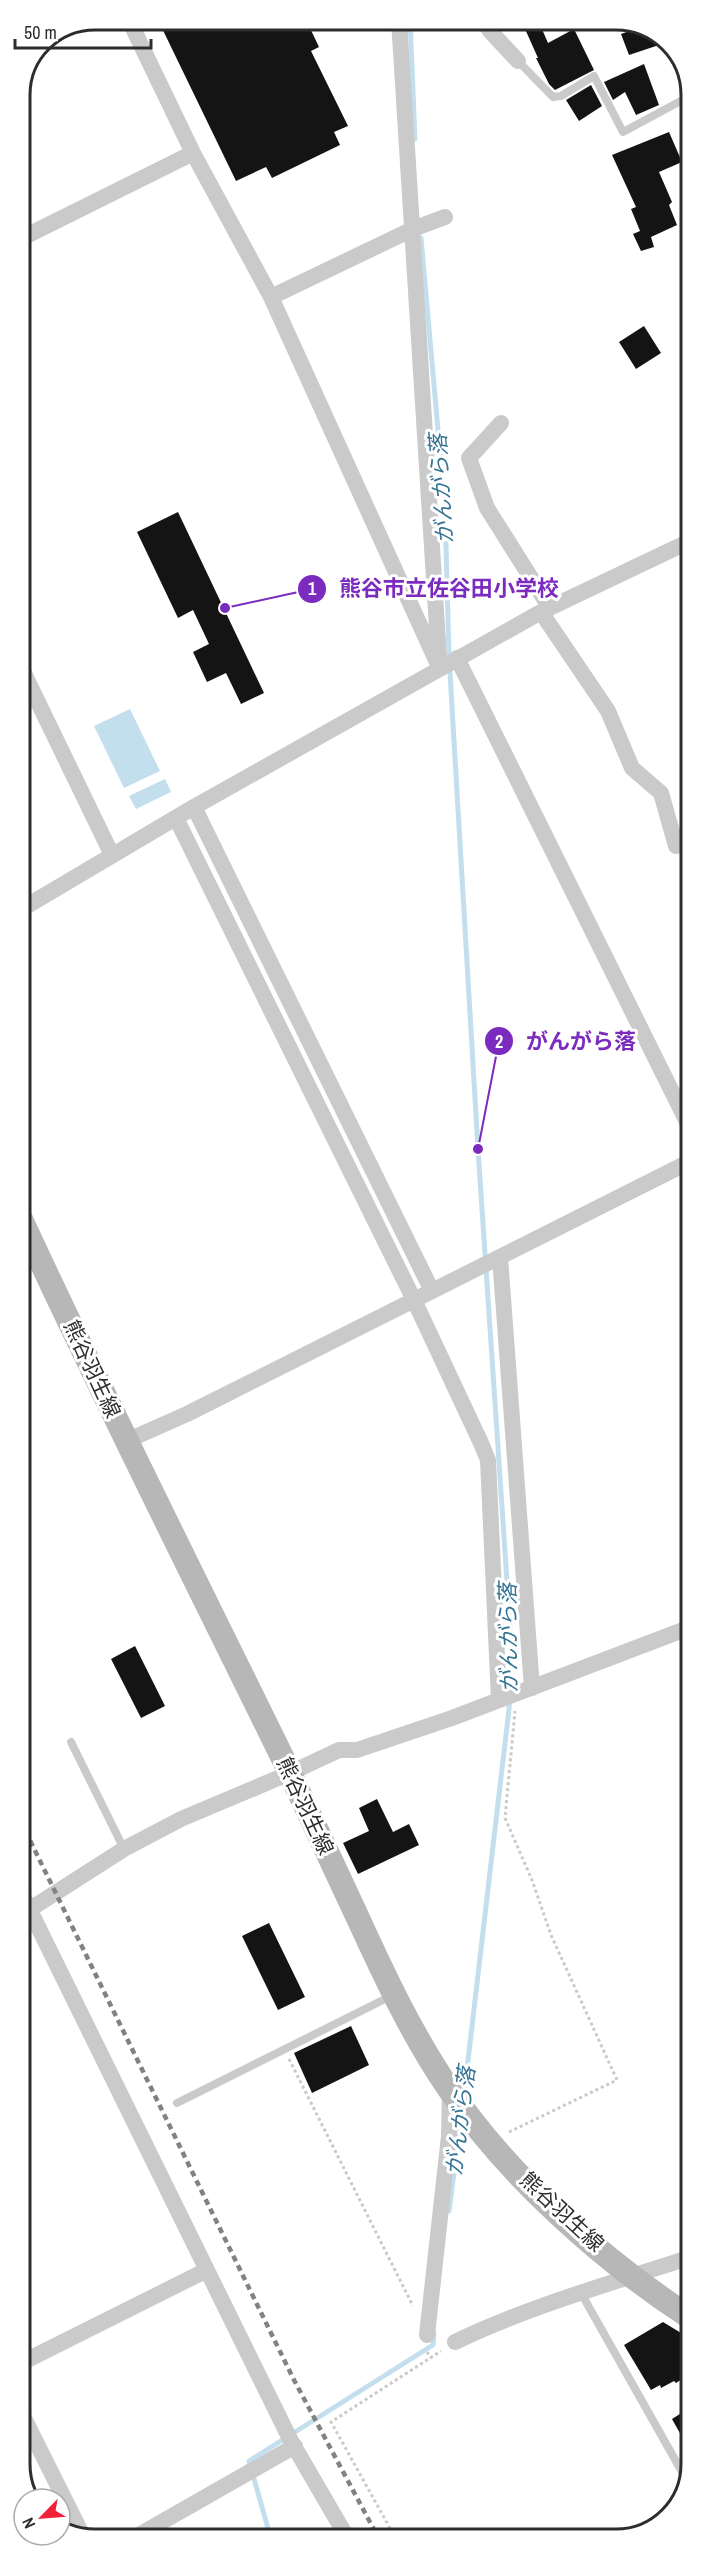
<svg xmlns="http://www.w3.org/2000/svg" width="711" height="2559" font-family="'Archivo Narrow','Noto Sans JP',sans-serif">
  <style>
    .water { fill: #c3dfed }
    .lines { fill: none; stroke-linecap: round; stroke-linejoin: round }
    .stream { stroke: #c3dfed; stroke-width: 5 }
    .building { fill: #141414 }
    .path { stroke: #cacaca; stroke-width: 3; stroke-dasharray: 3 3; stroke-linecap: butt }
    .lane { stroke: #cacaca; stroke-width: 8 }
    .street { stroke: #cacaca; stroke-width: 16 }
    .secondary { stroke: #b7b7b7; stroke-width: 24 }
    .rail { stroke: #828282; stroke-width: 4.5; stroke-dasharray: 6 4.5; stroke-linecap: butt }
    .labels { text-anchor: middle; stroke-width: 6; stroke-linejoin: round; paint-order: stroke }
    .street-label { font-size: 21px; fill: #2d2d2d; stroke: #fff }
    .water-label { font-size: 22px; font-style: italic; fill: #357494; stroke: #fff }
    .rim { fill: none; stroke: #2d2d2d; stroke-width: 3 }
    .leader { fill: none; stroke: #7b2cbf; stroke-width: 2 }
    .callout-dot { fill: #7b2cbf; stroke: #fff; stroke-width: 2 }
    .mark-label { font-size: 18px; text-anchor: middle; font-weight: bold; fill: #fff }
    .callout-label { font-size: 22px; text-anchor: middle; font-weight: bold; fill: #7b2cbf; stroke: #fff; stroke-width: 6; stroke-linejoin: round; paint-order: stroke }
  </style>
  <rect width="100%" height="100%" fill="#fff"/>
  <path class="water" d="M130,709L160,771L124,788L94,726Z
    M165,779L171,792L136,809L129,796Z"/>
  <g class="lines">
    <path class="stream" d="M410,20L415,139
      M421,238L445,509L449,656L478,1149L512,1656L509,1709L464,2095
      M449,2211L461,2119
      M271,2539L249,2461L433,2345L434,2333"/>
  </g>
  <path class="building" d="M158,20H298L303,29L309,26L319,47L311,51L348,126L334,132L340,145L272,178L266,167L236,181Z
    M521,20H538L548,43L574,29L594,70L555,90L549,84L536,58H538Z
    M641,27L666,38L668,42L629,55L621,34Z
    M644,64L659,105L636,115L625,92L613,100L604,82Z
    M591,85L602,106L579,121L566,100Z
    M669,132L682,162L659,172L672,202L669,205L677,225L651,237L654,247L641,251L633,234L640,231L631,209L636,207L612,155Z
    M644,326L661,353L636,369L619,342Z
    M178,512L264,693L241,704L226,673L207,682L193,652L209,644L193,610L178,618L137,532Z
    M135,1646L165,1706L141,1718L111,1659Z
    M377,1799L393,1832L409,1824L419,1845L358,1874L343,1843L369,1831L359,1808Z
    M269,1923L305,1997L278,2010L242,1936Z
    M351,2026L369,2065L312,2093L294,2053Z
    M663,2322L691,2339V2373L676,2383L674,2381L661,2388L660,2385L651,2390L624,2345Z
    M691,2407V2453L672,2419Z"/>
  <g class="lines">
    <path class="path" d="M289,2059L413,2306
      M509,2132L617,2080L551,1935L532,1880L505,1818L515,1711
      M427,2352L431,2358
      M396,2539L331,2422L441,2351"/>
    <path class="lane" d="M518,61L553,97L561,96L594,76L623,132L690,96
      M71,1742L124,1849
      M177,2103L393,1995
      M581,2293L686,2479"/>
    <path class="street" d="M129,20L193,153L271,297L440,669
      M399,20L439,659
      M483,20L490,31L518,61
      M20,239L193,153
      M271,297L413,229L445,217
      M501,423L469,458L487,508L550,608
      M541,612L608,711L632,768L661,793L676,846
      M457,658L691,1130
      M20,665L112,855
      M194,807L432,1291
      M176,818L414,1300L481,1443L488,1460L499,1700
      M20,910L194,807L541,612L690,541
      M500,1257L532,1688
      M126,1441L187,1414L691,1161
      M21,1892L291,2441L348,2539
      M21,1915L124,1849L181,1819L290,1773L339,1750H357L452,1718L691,1627
      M427,2335L449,2136L450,2090
      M455,2342C530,2306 612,2283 691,2257
      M21,2363L207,2270
      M21,2412L83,2536
      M132,2539L295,2446"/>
    <path class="secondary" d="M20,1217C98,1386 182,1553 264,1720C296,1784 326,1850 357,1916C384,1975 412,2035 449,2089C508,2176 603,2261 691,2318"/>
    <path class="rail" d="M21,1822L294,2380L379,2539"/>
  </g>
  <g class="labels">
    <g class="street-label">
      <text transform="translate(92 1369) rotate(65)" y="7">熊谷羽生線</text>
      <text transform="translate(305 1806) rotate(65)" y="7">熊谷羽生線</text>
      <text transform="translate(562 2212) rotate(43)" y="7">熊谷羽生線</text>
    </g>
    <g class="water-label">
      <text transform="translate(441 489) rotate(-94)" y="8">がんがら落</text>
      <text transform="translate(508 1638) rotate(-91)" y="8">がんがら落</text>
      <text transform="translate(460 2121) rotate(-83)" y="8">がんがら落</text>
    </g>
  </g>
  <path d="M0 0H711V2559H0ZM95 30H616A65 65 0 0 1 681 95V2464A65 65 0 0 1 616 2529H95A65 65 0 0 1 30 2464V95A65 65 0 0 1 95 30Z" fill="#fff" fill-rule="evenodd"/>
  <path class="rim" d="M95 30H616A65 65 0 0 1 681 95V2464A65 65 0 0 1 616 2529H95A65 65 0 0 1 30 2464V95A65 65 0 0 1 95 30Z"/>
  <path class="leader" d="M225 608L312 589M478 1149L499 1041"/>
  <g class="callout-dot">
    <circle cx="225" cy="608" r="6"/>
    <circle cx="478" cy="1149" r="6"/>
    <circle cx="312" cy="589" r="15"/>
    <circle cx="499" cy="1041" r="15"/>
  </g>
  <g class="mark-label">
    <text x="312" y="595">1</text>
    <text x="499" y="1048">2</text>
  </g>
  <g class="callout-label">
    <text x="449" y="596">熊谷市立佐谷田小学校</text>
    <text x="581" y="1049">がんがら落</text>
  </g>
  <g transform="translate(42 2517) rotate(245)"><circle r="28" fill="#ffffff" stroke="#ababab" stroke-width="1.5"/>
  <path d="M0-4.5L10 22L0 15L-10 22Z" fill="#f2203a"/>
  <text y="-9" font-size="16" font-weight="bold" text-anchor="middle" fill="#2d2d2d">N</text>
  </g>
  <path d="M15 39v9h136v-9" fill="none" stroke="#2d2d2d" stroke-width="3"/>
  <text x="24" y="39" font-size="18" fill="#2d2d2d" stroke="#ffffff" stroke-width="4.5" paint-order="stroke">50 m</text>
</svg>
